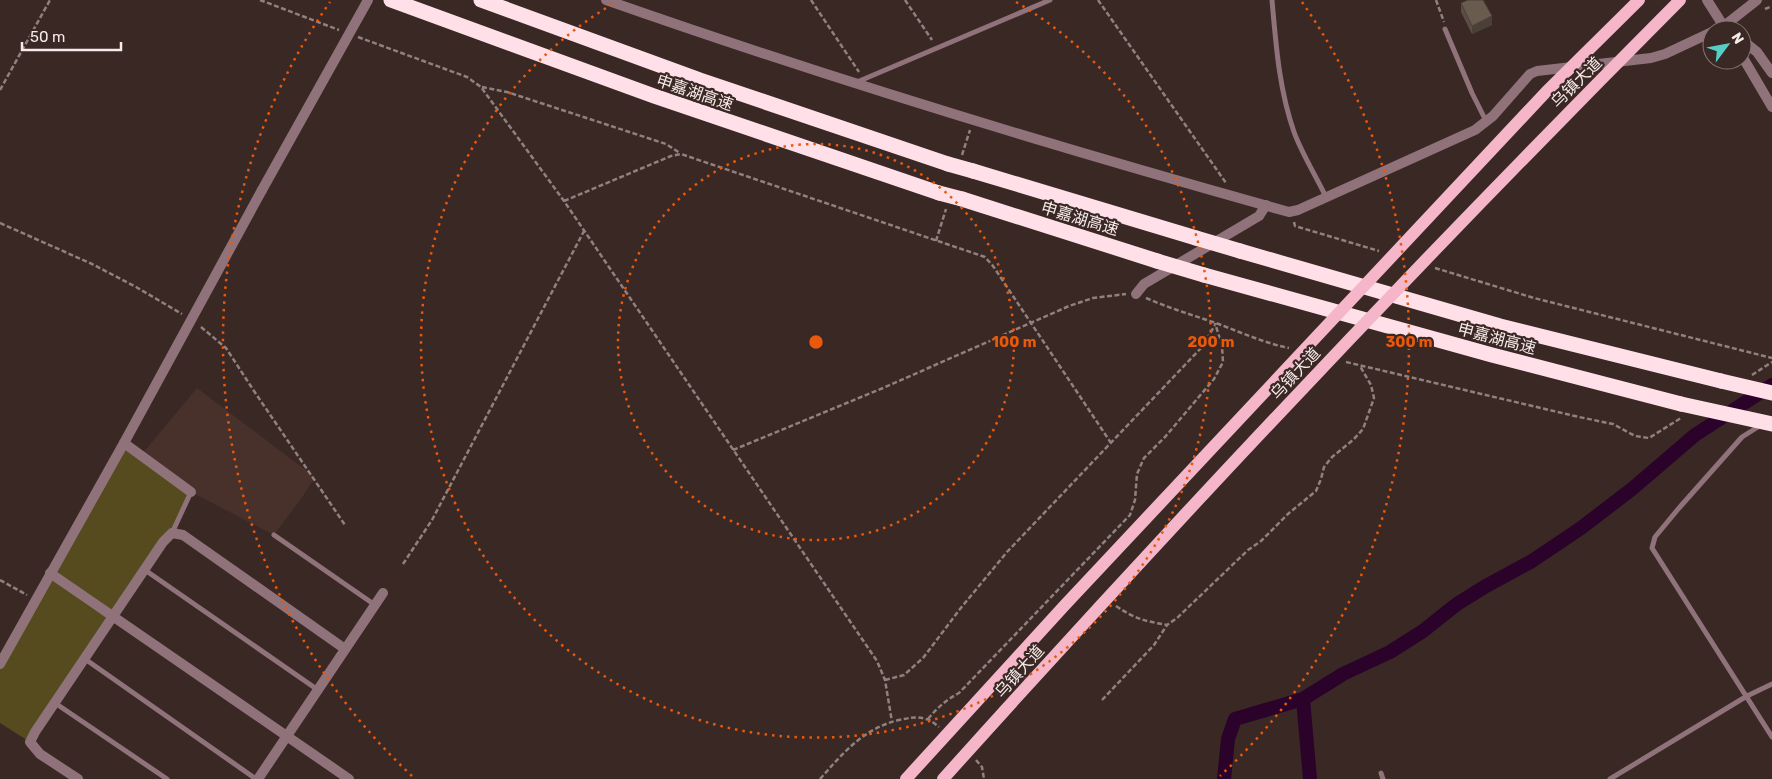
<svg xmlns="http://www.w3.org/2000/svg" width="1772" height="779" font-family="Rubik,'Noto Sans SC',sans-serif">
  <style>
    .built { fill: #48302b }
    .green { fill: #564a1f }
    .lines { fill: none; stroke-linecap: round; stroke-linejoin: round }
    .canal { stroke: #2a022a; stroke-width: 14 }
    .path { stroke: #90807e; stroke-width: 2.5; stroke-dasharray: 5 2.5; stroke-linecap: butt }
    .service { stroke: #90727a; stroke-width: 5 }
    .minor { stroke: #90727a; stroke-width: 10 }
    .tertiary { stroke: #90727a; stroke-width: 10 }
    .motorway { stroke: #ffe0e8; stroke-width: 15 }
    .tertiary-bridge { stroke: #90727a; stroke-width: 10 }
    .primary-bridge { stroke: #f4b6c8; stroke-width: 12 }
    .motorway-bridge { stroke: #ffe0e8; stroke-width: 15 }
    .wall { fill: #5b4e44 }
    .shaded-wall { fill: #4a4037 }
    .building { fill: #6a5b4f; stroke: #4a4037 }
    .ring { fill: none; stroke: #e8590c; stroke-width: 2.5; stroke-dasharray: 2.5 5 }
    .labels { text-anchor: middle; stroke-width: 4.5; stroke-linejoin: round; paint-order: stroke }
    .street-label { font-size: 16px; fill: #f7ebe9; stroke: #3a2825 }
    .centre { fill: #e8590c; stroke: #3a2825; stroke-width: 2.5 }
    .ring-label { font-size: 15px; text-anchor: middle; font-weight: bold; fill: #e8590c; stroke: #3a2825; stroke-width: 4.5; stroke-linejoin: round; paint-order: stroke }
  </style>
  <rect width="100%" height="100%" fill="#3a2825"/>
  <path class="built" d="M197,388L315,477L303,496L274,535L191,492L141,455Z"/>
  <path class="green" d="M124,443L191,492L172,533L30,742L0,723V664Z"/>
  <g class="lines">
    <path class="canal" d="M1303,699L1310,779
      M1224,779L1228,739L1235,719L1303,699L1343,674L1390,652L1423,631L1457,604L1486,586L1532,561L1581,528L1632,489L1695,435L1772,385"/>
    <path class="path" d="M260,0L339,30
      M811,0L859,72
      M905,0L932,40
      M1098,0L1226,183
      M1436,0L1444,22
      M1765,9L1772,6
      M358,37L467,77L481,87L564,201L877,661L885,680L892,722
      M482,87L507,92L666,144L680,153
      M0,90L50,0
      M962,155L970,130
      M564,201L671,156L681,154L985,257L993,266L1111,443
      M1294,222L1295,226L1379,251
      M0,223L92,264L136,287L182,314
      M936,241L946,209
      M1435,268L1534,298L1772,358
      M1146,298C1169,308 1192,315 1216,323C1240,332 1264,343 1289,348
      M201,327L226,348L254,391L345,525
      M1346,362L1579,417L1613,424L1635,436L1649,438L1681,418
      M1752,375L1772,362
      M733,450L883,388L1069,306L1093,298L1126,294
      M403,564L432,520L584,231
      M0,580L27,595
      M1116,606C1135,619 1145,621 1167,625L1177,618L1248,550L1261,541L1289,513L1316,491L1321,479L1324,467L1332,457L1353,440L1363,429L1374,398L1371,385L1360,366
      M885,680L904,675L923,658L960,609L1007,552L1202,347L1215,325
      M1102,700L1154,645L1167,625
      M928,719C937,708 946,700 959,693L1130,515L1135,500L1137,474L1144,458L1165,437L1214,379L1223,362L1222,346L1215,323
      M976,760L982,767L984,779
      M820,779C843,753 864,728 899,720C909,718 916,716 926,719C931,720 935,724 939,727"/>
    <path class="service" d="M1272,0C1276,45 1279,89 1294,132C1302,154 1316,176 1326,197
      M1445,29L1472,93L1486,121
      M857,82L1050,0
      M1761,425L1742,437L1679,508L1655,537L1652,548L1772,737
      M172,533L191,492
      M274,535L375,605
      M145,570L318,690
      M85,659L256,779
      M55,703L167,779
      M1381,773L1383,779
      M1610,779L1747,696L1772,684"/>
    <path class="minor" d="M606,0C831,79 1059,148 1289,212L1298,210L1475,130L1493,116L1530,74L1537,71L1651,58L1665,54L1712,32
      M1707,0L1726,30
      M1716,30L1724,26L1757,0
      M1742,40L1757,52L1772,73
      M1742,56L1772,107
      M1136,294L1144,284L1259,216L1266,205
      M124,443L191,492
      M50,573L349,779
      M78,779L40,754L30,742L35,732L163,542L172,533L183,535L345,649
      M258,779L383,593"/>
    <path class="tertiary" d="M0,664L124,443L262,190"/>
    <path class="motorway" d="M391,0L654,96L939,193
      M481,0L700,80L948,164
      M973,171L1196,238
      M962,199L1157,261
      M1240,251L1500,326L1721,381
      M1204,275L1492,355L1681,404"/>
    <path class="tertiary-bridge" d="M262,190L368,0"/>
    <path class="primary-bridge" d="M906,779L1064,606L1546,92L1639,0
      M943,779C1182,513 1428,253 1680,0"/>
    <path class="motorway-bridge" d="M948,164L973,171
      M939,193L962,199
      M1196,238L1240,251
      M1157,261L1204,275
      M1721,381L1772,393
      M1681,404L1772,424"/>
  </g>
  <path class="wall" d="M1461,3L1492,25L1472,34L1461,12Z"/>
  <path class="shaded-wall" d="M1492,16V25L1472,34V26Z"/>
  <path class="building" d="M1468,0H1483L1492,16L1472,26L1461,3Z"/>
  <g class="ring">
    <circle cx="816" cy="342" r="198"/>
    <path d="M1016 2A395 395 0 1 1 616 2"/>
    <path d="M412 776A593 593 0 0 1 330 2M1302 2A593 593 0 0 1 1220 776"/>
  </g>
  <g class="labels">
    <g class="street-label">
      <text transform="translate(1576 82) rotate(-45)" y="6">乌镇大道</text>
      <text transform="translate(695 92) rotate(19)" y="6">申嘉湖高速</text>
      <text transform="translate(1080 218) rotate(17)" y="6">申嘉湖高速</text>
      <text transform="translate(1497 338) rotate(15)" y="6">申嘉湖高速</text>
      <text transform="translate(1295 373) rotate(-47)" y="6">乌镇大道</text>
      <text transform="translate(1019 671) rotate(-48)" y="6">乌镇大道</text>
    </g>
  </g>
  <circle cx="816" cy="342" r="8" class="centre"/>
  <g class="ring-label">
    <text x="1014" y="347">100 m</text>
    <text x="1211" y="347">200 m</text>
    <text x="1409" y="347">300 m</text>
  </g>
  <g transform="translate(1727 45) rotate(58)"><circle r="24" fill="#3a2825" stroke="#867673"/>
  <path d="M0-4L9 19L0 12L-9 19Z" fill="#56cec3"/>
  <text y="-8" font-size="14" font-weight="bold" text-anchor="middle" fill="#f7ebe9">N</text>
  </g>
  <path d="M22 42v8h99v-8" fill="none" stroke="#f7ebe9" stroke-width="2.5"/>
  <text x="30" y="42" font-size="15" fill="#f7ebe9" stroke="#3a2825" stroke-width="4" paint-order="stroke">50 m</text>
</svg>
